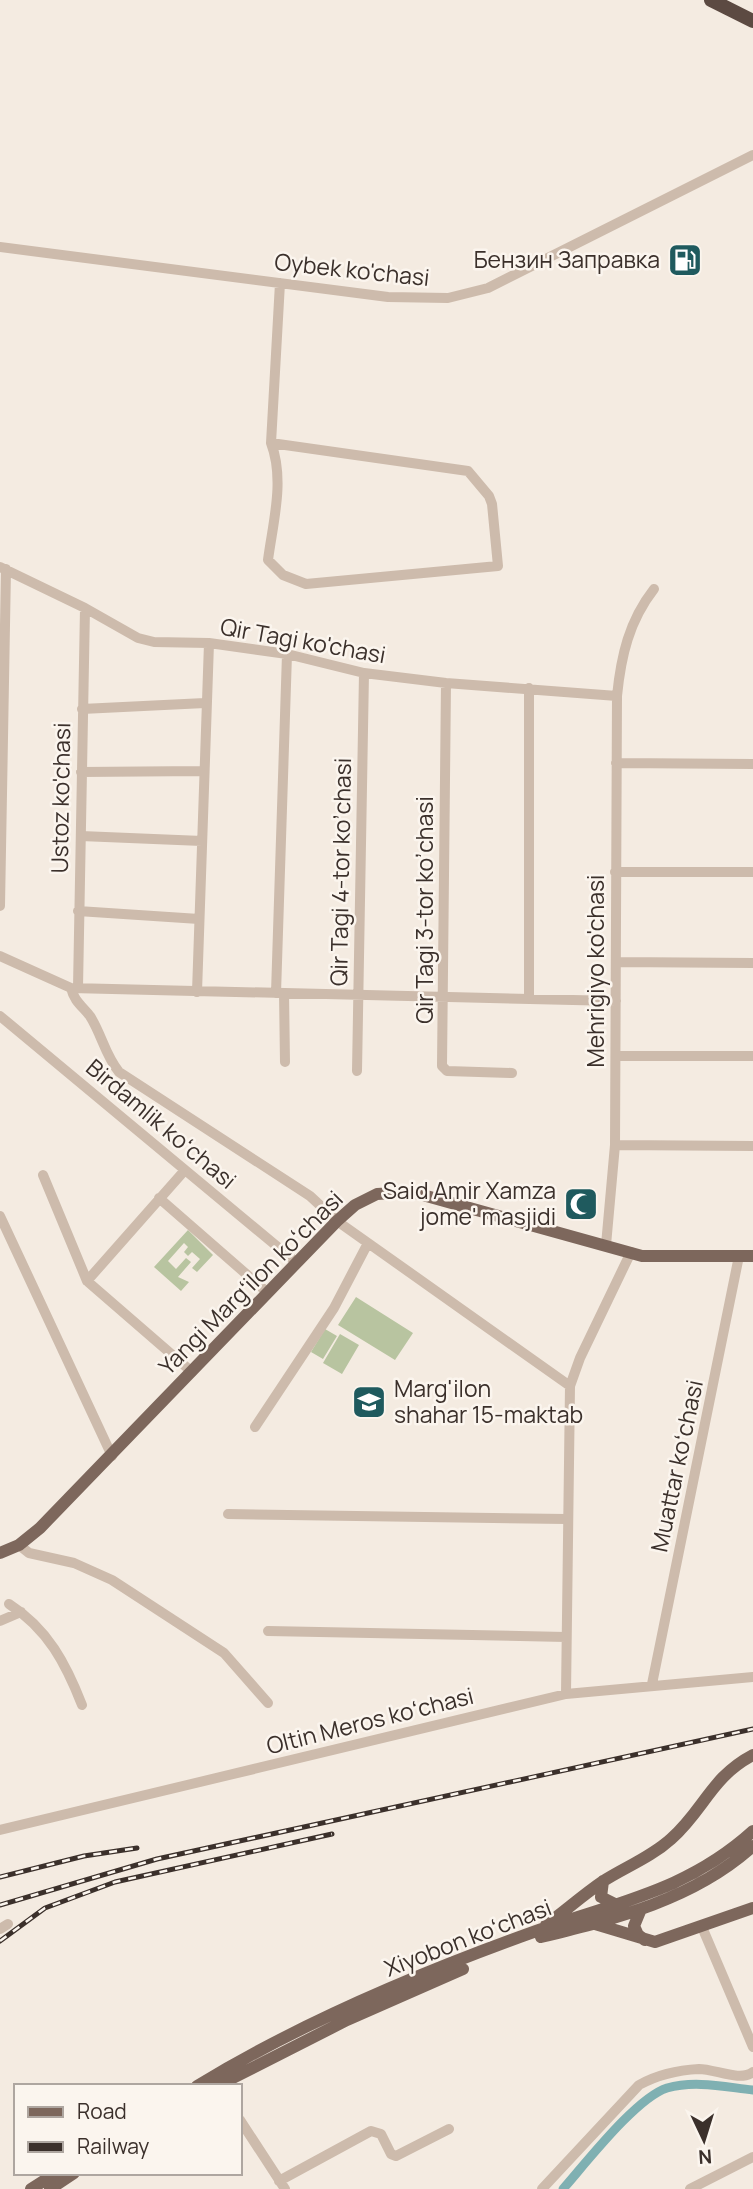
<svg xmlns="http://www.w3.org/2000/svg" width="753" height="2189" font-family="Manrope,sans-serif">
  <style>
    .green { fill: #b8c4a0 }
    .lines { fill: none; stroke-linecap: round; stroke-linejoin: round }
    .canal { stroke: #7fb0b2; stroke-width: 9 }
    .minor { stroke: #cdbbac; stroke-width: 10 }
    .major { stroke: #7d675c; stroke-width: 12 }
    .highway { stroke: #5c4a42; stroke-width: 14 }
    .rail-casing { stroke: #3b302b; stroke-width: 5 }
    .rail { stroke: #fbf5ee; stroke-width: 2.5; stroke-dasharray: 8; stroke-linecap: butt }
    .labels { text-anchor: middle; stroke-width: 5; stroke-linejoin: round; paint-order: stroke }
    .poi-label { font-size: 23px; fill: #3b302b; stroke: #fbf5ee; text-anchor: end }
    .street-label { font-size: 23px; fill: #3b302b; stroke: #fbf5ee }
  </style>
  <rect width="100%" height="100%" fill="#f4ebe1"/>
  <path class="green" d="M188,1230L213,1255L197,1272L192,1268L200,1259L192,1252L188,1256L184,1252L188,1247L184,1243L168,1261L176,1269L186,1258L191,1262L178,1277L189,1282L181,1291L154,1267Z
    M356,1297L413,1333L395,1360L338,1325Z
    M325,1329L337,1336L323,1359L311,1352Z
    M340,1334L359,1345L342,1374L323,1363Z"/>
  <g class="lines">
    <path class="canal" d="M563,2189C586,2163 636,2098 667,2088C695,2080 725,2087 753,2090"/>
    <path class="minor" d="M0,247L388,297L448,298L488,288L753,155
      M271,443L468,471L489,496L492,504L498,566L306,584L283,575L268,560C273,522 285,480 271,443L280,283
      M0,567L85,608L138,638L154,642L209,643L287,654L364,673L446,683L617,696
      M446,683L442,1066L447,1071L512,1073
      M82,709L205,703
      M616,763L753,764
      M81,772L203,771
      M81,836L202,841
      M615,872H753
      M0,906L6,569
      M78,911L199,919
      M0,956L71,988L616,1001
      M616,962L753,963
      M71,988C74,1001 82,1006 90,1016C102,1035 105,1055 119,1072L310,1196L337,1221L570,1386
      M78,988L85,608
      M197,992L209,643
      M276,993L287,654
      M284,993L285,1062
      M529,999V688
      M0,1016L297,1263
      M616,1056H753
      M357,1071L364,673
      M615,1145L753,1146
      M185,1170L87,1281L192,1372
      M43,1175L87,1281
      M159,1198L268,1293
      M0,1216L112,1456
      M606,1245L615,1145L617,696C621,656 629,621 654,589
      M255,1427L334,1308L368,1243
      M228,1514L566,1519
      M19,1545L29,1553L74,1563L112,1580L224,1653L268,1703
      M9,1604C48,1629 66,1664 82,1705
      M0,1621L21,1612
      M268,1631L566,1637
      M652,1684L739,1256
      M566,1694L570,1386L580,1358L631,1252
      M0,1830L566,1694L753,1677
      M702,1927L753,2047
      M0,1929L8,1924
      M240,2120L285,2189
      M279,2181L371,2131L381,2134L391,2154L396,2156L449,2129
      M542,2189L639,2085C657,2075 678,2070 699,2069C715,2069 740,2082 753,2072
      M690,2189L753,2157"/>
    <path class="major" d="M0,1553L19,1545L40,1528L337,1221L355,1205L377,1194L412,1192L642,1256H753
      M603,1881L601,1897L619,1906
      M641,1909L634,1926L638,1935L645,1940
      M595,1924L655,1942L753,1908
      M546,1925C565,1911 583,1895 602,1882C625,1867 650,1858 671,1839C704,1810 711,1777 753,1755
      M541,1937C615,1919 695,1899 753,1846
      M197,2086C302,2022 424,1971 539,1930C618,1902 688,1890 753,1831
      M217,2086L347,2020L463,1969
      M31,2189L56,2173
      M50,2189L74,2173"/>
    <path class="highway" d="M711,0L753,21"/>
    <g class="rail-casing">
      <path id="rail" d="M0,1877L84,1856L137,1848
        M0,1905L157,1859L753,1729
        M0,1941L45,1908L115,1882L332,1834"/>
    </g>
    <use href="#rail" class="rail"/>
  </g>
  <defs>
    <g id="fuel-square" transform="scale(1.75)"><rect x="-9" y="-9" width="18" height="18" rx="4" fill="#1f5a5e" stroke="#fbf5ee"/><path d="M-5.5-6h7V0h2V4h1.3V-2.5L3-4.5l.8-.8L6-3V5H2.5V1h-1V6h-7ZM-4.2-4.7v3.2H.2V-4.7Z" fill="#fff"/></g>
    <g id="mosque-square" transform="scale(1.75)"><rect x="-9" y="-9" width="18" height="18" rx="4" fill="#1f5a5e" stroke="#fbf5ee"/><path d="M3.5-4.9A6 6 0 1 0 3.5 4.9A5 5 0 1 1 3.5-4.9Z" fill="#fff"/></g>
    <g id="school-square" transform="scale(1.75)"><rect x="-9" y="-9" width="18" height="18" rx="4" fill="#1f5a5e" stroke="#fbf5ee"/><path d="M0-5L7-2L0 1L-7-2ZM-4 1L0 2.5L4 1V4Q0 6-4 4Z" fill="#fff"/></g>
  </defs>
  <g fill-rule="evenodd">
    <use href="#fuel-square" x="685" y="260"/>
    <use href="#mosque-square" x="581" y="1204"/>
    <use href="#school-square" x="369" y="1402"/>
  </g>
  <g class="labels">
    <g class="poi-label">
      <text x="660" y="268">Бензин Заправка</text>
      <text x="556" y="1199">Said Amir Xamza<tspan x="556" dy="26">jome' masjidi</tspan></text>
      <text x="394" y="1397" text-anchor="start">Marg'ilon<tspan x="394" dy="26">shahar 15-maktab</tspan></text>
    </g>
    <g class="street-label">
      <text transform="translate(352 270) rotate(6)" y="8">Oybek ko'chasi</text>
      <text transform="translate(303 641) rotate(10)" y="8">Qir Tagi ko'chasi</text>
      <text transform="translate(61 798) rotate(-89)" y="8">Ustoz ko'chasi</text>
      <text transform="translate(341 872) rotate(-89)" y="8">Qir Tagi 4-tor koʼchasi</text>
      <text transform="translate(425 910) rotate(-90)" y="8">Qir Tagi 3-tor koʼchasi</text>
      <text transform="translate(596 971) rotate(-90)" y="8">Mehrigiyo ko'chasi</text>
      <text transform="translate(161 1124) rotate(40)" y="8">Birdamlik koʻchasi</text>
      <text transform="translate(251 1283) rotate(-45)" y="8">Yangi Margʻilon koʻchasi</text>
      <text transform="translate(677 1466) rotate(-78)" y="8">Muattar koʻchasi</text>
      <text transform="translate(370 1721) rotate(-14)" y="8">Oltin Meros koʻchasi</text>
      <text transform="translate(468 1938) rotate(-21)" y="8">Xiyobon koʻchasi</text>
    </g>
  </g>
  <rect x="14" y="2084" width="228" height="91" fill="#fbf5ee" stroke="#aea6a0" stroke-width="2"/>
  <rect x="28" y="2107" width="35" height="10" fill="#7d675c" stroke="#aea6a0" stroke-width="2"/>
  <text x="77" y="2119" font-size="21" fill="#3b302b">Road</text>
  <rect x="28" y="2142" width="35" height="10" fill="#3b302b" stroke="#aea6a0" stroke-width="2"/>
  <text x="77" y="2154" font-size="21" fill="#3b302b">Railway</text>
  <g transform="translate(704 2140) rotate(176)" stroke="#fbf5ee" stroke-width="5" paint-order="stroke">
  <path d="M0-5L12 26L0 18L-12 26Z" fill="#3b302b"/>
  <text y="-10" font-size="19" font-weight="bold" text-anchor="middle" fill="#3b302b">N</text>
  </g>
</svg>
